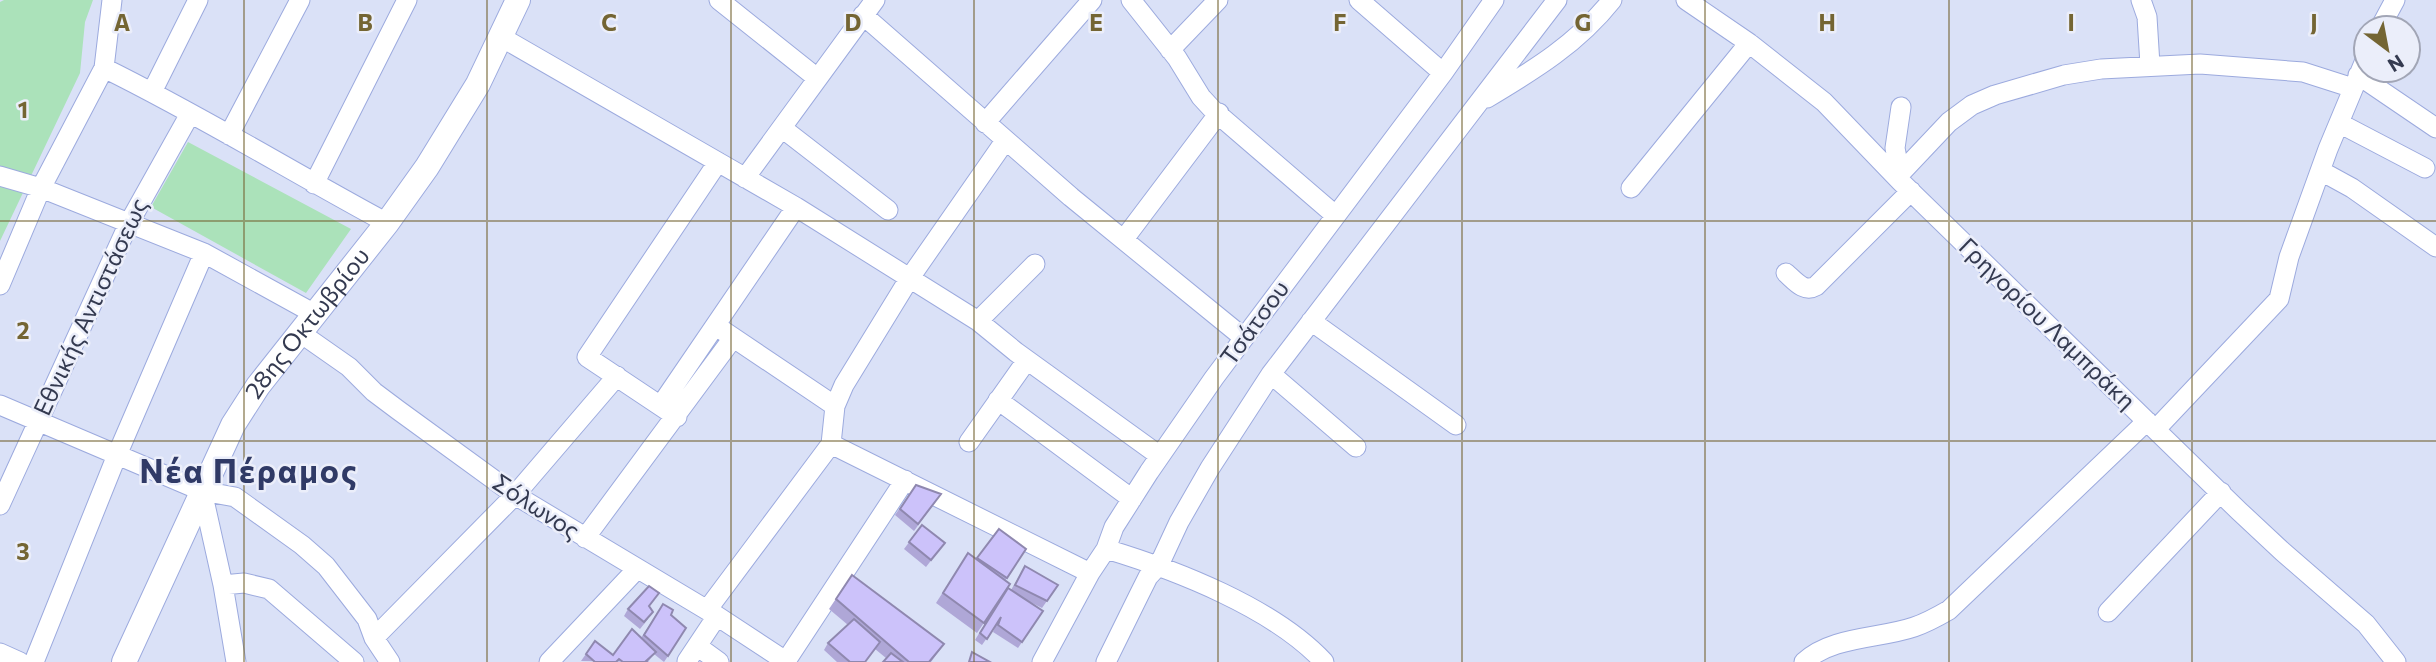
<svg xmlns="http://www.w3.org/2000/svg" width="2436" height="662" font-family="Commissioner,sans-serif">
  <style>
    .green { fill: #abe2ba }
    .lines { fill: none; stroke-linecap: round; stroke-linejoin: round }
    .minor-casing { stroke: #9caade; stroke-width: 21 }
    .major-casing { stroke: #9caade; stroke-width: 26 }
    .minor { stroke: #fff; stroke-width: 19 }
    .major { stroke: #fff; stroke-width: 24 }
    .wall { fill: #afa7d7 }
    .building { fill: #ccc2fa; stroke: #8f88af; stroke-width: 2 }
    .grid { fill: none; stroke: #746533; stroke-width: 2; stroke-opacity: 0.55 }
    .labels { text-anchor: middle; stroke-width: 5; stroke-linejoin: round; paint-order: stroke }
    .street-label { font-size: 24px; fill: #343a50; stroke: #ebeefa }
    .district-label { font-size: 32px; font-weight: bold; letter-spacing: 2px; fill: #303a66; stroke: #ebeefa }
    .grid-label { font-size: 23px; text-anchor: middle; font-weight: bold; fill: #746533; stroke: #ebeefa; stroke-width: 5; stroke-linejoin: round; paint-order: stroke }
  </style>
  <rect width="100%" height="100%" fill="#dae1f7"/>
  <path class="green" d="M4,0H93L85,22L80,73L0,241V2Z
    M188,142L351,229L306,293L151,207Z"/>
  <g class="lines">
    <g class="minor-casing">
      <path id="minor" d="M719,0L817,78
        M1131,0L1177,58L1201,97L1213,110L1335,215
        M1359,0L1443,73
        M1686,0L1749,43L1824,102L1900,181L2239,511L2283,552L2366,624L2396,662
        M2141,0L2147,17L2150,65
        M863,15L1071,197L1244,338
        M2380,28L2395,0
        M501,37L796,207L978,321L1016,352L1160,456
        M1170,50L1218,0
        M104,68C200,115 292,172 387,223
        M2358,75L2436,128
        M152,92L198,0
        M1487,98C1534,70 1578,43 1612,0
        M985,123L1092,0
        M2339,123L2425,168
        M782,128L888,210
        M229,135L300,0
        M2321,171L2352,188L2436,247
        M1900,174L1895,148L1901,107
        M0,176L41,188L204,253L313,313
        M1897,177L1949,122L1972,105L1995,95L2064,75L2101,69L2200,64L2303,72L2353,88
        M745,178L875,0
        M314,184L407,0
        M1631,188L1749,43
        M1124,239L1219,113
        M1786,273C1795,281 1804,293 1816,286L1911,191
        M0,285L41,188L104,68L112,0
        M978,321L1035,264
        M1311,321L1456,425
        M722,330L835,406
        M299,332L349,367L374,392L398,410L515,495L717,616L787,662
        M1271,374L1356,447
        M998,400L1132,499
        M0,405L202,491L235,497L302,545L326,566L367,619L374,638L390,662
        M661,405L796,207
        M677,417L587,357L718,162
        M2156,429L2279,299L2289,257L2328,149L2366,58
        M969,442L1027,360
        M831,444L1090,573
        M202,491L223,585L236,662
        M0,505L129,223L190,114
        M585,538L733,338
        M1106,549C1176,570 1274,608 1324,662
        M223,585L244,583L269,589L354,662
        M707,610L831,444L835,406L844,385L909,279L1005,141
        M2108,612L2221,492
        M374,638L515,495L617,376
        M697,646L719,662
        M0,653L20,662
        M687,661L717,616
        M786,661L905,480
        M34,662L117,455L204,253
        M549,662L637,569
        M1042,662L1090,573L1106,549L1114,527L1149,472L1214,378L1443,73L1494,0
        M1106,662L1139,595L1148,577L1159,565L1179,522L1210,468L1271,374L1557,0
        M1804,662C1832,636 1879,639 1914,627C1926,623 1937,617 1949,610L2147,421"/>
    </g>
    <g class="major-casing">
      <g id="major">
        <path id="s1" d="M124,662L233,425L258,386L387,223L427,167L478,84L518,0"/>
      </g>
    </g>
    <use href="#minor" class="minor"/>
    <use href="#major" class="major"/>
  </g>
  <path class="wall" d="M916,485L941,494L914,531L895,515Z
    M922,525L940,549L926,567L904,549Z
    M999,529L1026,549L1005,581L1008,588L1011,590L1025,566L1058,585L1042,608L1028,601L1043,611L1018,648L993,632L996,625L982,645L975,640L1000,599L977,633L936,603L968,553L976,560Z
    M852,575L944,644L931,662H883L886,658L875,649L865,662H837L824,650L828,643L848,625L829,609Z
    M663,604L671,615L668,656L664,662L654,654L648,662L581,661L595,641L613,655L641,638Z
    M649,607L648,619L640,629L624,616L628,609Z"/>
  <path class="building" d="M916,485L941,494L918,524L900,509Z
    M922,525L945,543L931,560L909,542Z
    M999,529L1026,549L1007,578L977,558Z
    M968,553L1010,584L984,623L943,593Z
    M1025,566L1058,585L1047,601L1015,585Z
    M852,575L944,644L929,662H909L836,599Z
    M649,586L659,593L649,606L653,612L644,622L628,609Z
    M1008,588L1043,611L1022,642L998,625L1001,617L987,639L980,633Z
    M663,604L673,610L671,615L686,628L668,656L644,635Z
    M854,619L880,642L865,662H850L828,643Z
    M632,629L656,652L646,661L647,662H623L619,659L616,662H595L586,654L595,641L613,655Z
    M972,652L990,662H969Z
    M891,653L903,662H883Z"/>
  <path class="grid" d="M244,0V662M487,0V662M731,0V662M974,0V662M1218,0V662M1462,0V662M1705,0V662M1949,0V662M2192,0V662M0,221H2436M0,441H2436"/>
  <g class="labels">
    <g class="street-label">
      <text transform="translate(91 307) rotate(-65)" y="8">Εθνικής Αντιστάσεως</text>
      <text transform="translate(1255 323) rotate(-54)" y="8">Τσάτσου</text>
      <text dy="8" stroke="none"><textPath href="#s1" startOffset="387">28ης Οκτωβρίου</textPath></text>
      <text transform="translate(2047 324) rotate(44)" y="8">Γρηγορίου Λαμπράκη</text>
      <text transform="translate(536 507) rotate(33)" y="8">Σόλωνος</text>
    </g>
    <g class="district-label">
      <text x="249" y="483">Νέα Πέραμος</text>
    </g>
  </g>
  <g class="grid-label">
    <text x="122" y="31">A</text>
    <text x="365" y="31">B</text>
    <text x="609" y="31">C</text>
    <text x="853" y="31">D</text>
    <text x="1096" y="31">E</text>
    <text x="1340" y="31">F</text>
    <text x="1583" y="31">G</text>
    <text x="1827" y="31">H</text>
    <text x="2071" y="31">I</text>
    <text x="2314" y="31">J</text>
    <text x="23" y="118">1</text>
    <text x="23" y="339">2</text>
    <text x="23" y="560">3</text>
  </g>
  <g transform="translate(2387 49) rotate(148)"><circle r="33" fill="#ebeefa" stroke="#a2a6b6" stroke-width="2"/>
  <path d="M0-5L12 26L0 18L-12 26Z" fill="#746533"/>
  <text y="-10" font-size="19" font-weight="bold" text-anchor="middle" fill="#343a50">N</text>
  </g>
</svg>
